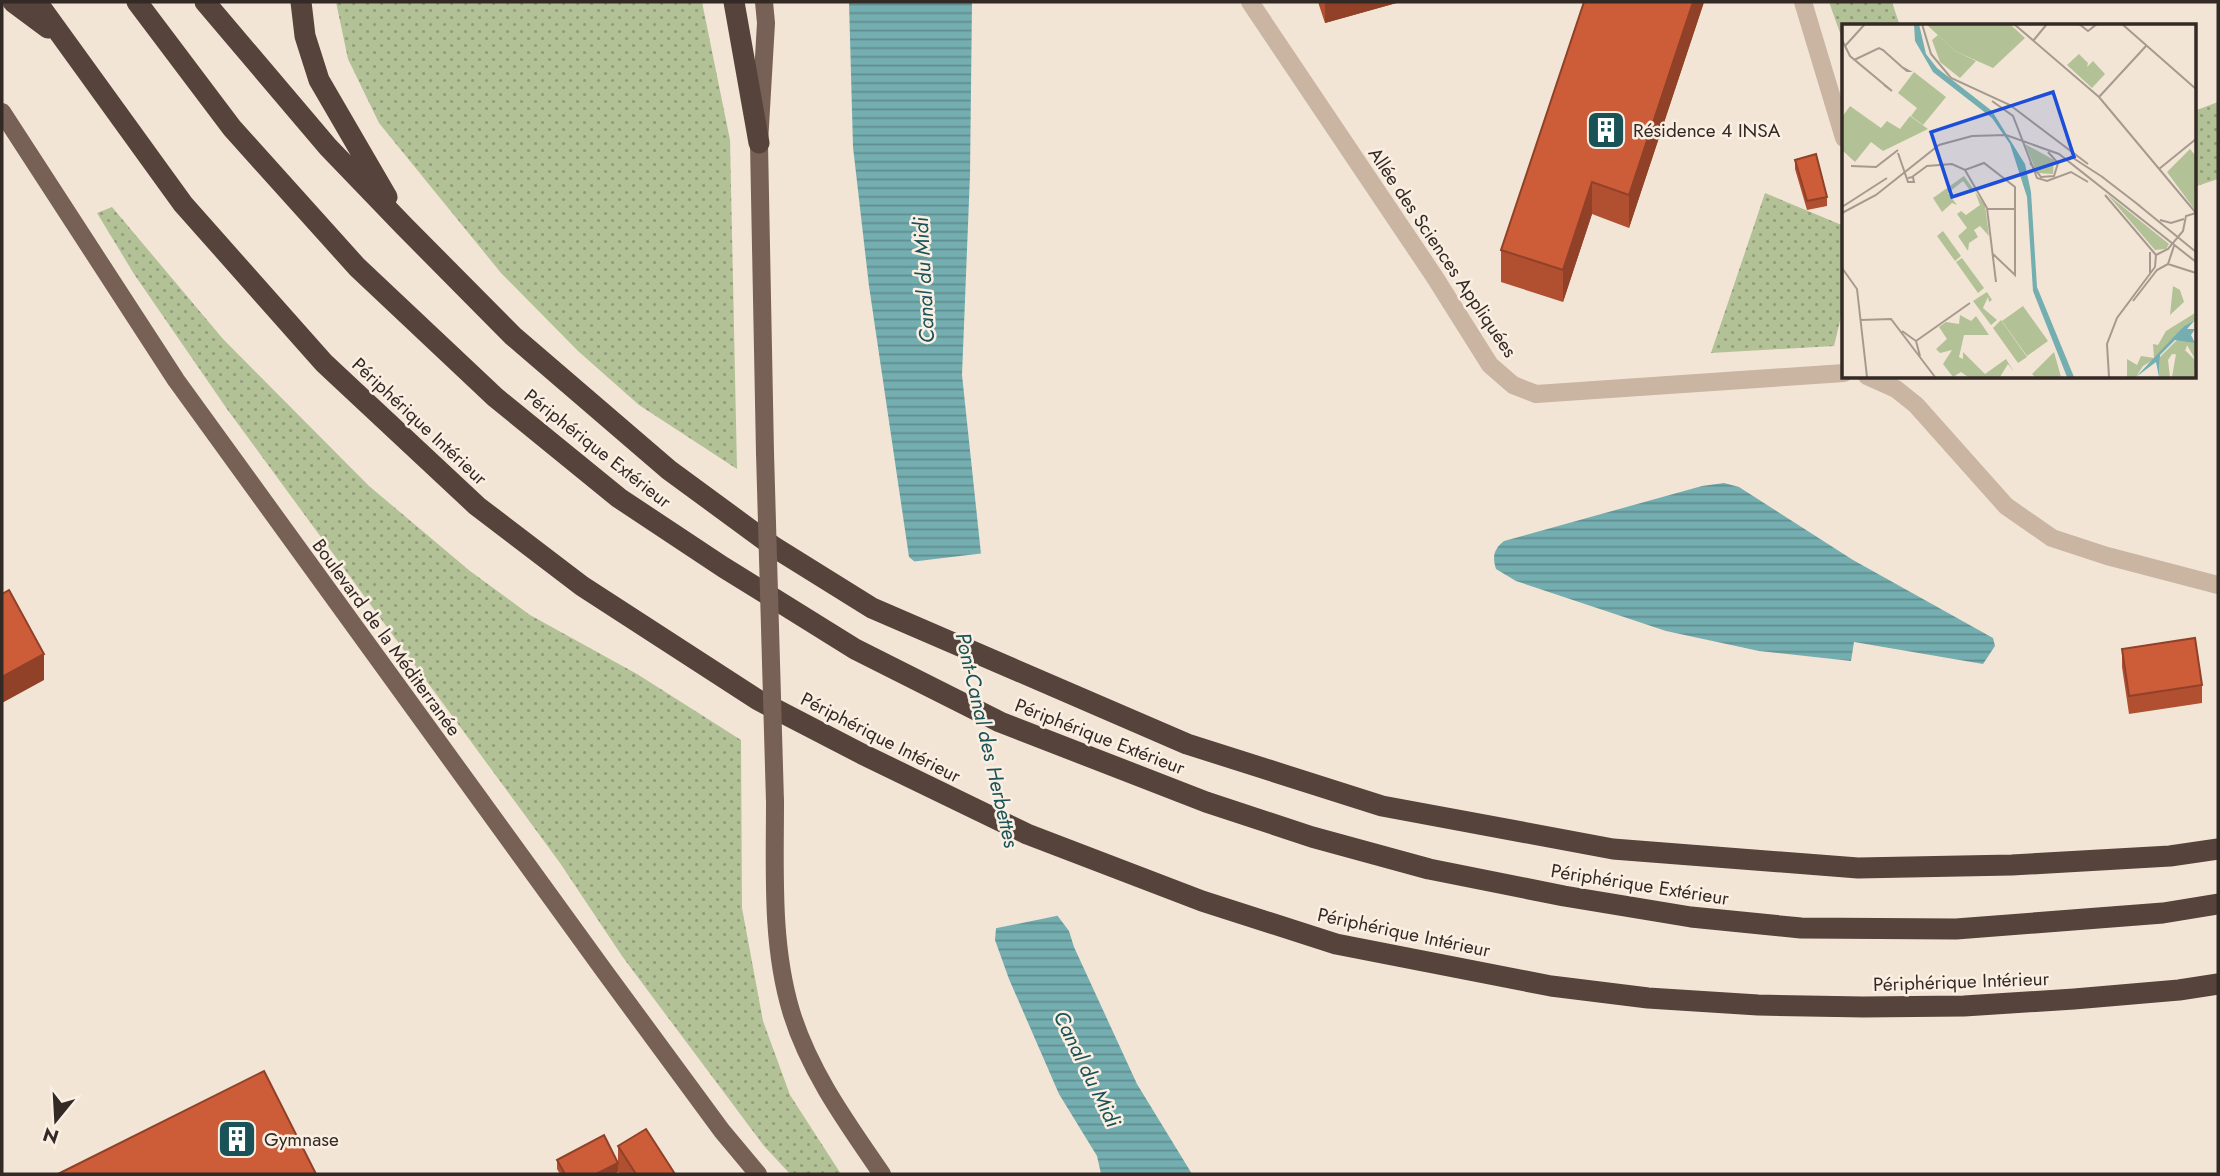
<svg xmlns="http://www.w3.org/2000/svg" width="2220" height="1176" font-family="Jost,sans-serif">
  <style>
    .grass { fill: url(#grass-dots) }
    .water { fill: url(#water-rules) }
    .pier { fill: #f2e5d6 }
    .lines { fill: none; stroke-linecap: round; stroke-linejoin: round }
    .minor { stroke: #cab4a2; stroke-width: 18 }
    .primary { stroke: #776055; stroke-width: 18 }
    .motorway { stroke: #56433b; stroke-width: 21 }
    .primary-bridge { stroke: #776055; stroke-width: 18 }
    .wall { fill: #b05031 }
    .shaded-wall { fill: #904128 }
    .building { fill: #cd5d39; stroke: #904128; stroke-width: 2 }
    .labels { text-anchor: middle; stroke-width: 5; stroke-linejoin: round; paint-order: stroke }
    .poi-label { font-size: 19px; fill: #342a25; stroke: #faefe2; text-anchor: start }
    .street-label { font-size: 19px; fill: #342a25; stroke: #faefe2 }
    .water-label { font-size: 21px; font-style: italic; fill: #195357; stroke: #faefe2 }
    .inset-road { fill: none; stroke: #a69a8f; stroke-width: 2 }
    .view { fill: #1d4ed8; fill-opacity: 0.15; stroke: #1d4ed8; stroke-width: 3.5 }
    .inset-edge { fill: none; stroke: #342a25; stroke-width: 3.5 }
  </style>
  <defs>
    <pattern id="grass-dots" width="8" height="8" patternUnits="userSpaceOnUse" patternTransform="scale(1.75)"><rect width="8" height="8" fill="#b3c196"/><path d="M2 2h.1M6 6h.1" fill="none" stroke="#929d7a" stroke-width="1.8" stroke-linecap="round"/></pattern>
    <pattern id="water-rules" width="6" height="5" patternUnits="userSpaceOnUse" patternTransform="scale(1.75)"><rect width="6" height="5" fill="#74aeb0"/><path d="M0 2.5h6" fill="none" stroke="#608e8f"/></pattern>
  </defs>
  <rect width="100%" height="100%" fill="#f2e5d6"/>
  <path class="grass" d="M336,2H702L730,140L737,469L639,405L578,351L501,273L379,123L348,59Z
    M1829,2H1892L1900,26H1844V44Z
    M2218,102V179L2194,187V111Z
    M1765,193L1844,226V304L1834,346L1711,353Z
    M112,207L223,339L369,486L470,571L530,615L637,674L741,740L742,908L763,1021L790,1095L841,1174H790L764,1146L622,956L560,863L227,409L134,274L97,213Z"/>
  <path class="water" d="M849,2H972L970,175L962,375L981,554L1057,915L1069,931L1074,947L1137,1084L1192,1174H1101L1097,1156L1059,1094L1009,979L995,940L996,928L915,562L909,557L869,286L853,147Z
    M1724,483L1739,487L1853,560L1993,638L1995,646L1983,664L1854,642L1851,661L1759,651L1666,631L1516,581L1496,569C1492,556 1494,549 1504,541L1702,486Z"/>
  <path class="pier" d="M985,553L1061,915L992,929L910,562Z"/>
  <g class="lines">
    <path class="minor" d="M1250,2L1434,276L1490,365L1513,385L1536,394L1844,373
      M1803,2L1844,138
      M1867,376L1896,389L1916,405L2006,506L2052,538L2107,556L2218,585"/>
    <path class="primary" d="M764,2L766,23L759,143L765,453
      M2,112L176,380L605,972L722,1131L758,1174
      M775,802C775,871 771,944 791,1011C809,1071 847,1123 882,1174"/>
    <path class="motorway" d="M13,2L48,28
      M37,2L183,204L324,363L477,506L582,586L758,700L862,754L1027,834L1202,901L1336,944L1551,986L1648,998L1758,1005L1863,1007L1964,1006L2074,999L2179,990L2218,984
      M137,2L232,128L357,267L495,397L619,498L723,567L855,649L1000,722L1206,802L1312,837L1429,869L1564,896L1691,917L1801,928L1956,929L2163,913L2218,904
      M205,2L328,147L404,226L513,336L669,470L774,547L872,608L1187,744L1382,806L1613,849L1858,868L2012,865L2170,856L2218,849
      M301,2L305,36L319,80L387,197
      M734,2L759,143"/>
    <path class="primary-bridge" d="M765,453L775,802"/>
  </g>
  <path class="wall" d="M1318,2H1400L1325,23Z
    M1584,2H1704L1629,228L1592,214L1563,302L1501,282V250Z
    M1795,160L1827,197V206L1807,210L1795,169Z
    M2122,649L2202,685V703L2129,714L2122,667Z
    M618,1146L675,1174H620L618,1172L614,1174H560L557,1169V1160L618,1163Z"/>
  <path class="shaded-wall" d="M1325,2H1400L1325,23Z
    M1693,2H1704L1629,228V195Z
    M1592,182V214L1563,302V270Z
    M44,654V680L2,703V677Z
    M618,1163V1172L614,1174H596Z"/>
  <path class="building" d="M1584,2H1693L1629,195L1592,182L1563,270L1501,250Z
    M1816,154L1827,197L1807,201L1795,160Z
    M9,590L44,654L2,677V594Z
    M2195,638L2202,685L2129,696L2122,649Z
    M264,1071L316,1174H58Z
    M646,1129L675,1174H636L618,1146Z
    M604,1135L618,1163L596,1174H565L557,1160Z"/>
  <defs>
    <g id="building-square" transform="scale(2.0125)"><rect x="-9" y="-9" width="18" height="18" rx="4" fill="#195357" stroke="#faefe2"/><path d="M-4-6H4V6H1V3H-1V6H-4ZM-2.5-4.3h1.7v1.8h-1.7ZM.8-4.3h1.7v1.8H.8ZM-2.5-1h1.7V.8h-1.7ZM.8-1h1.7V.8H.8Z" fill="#fff"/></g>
  </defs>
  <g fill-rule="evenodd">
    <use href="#building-square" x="1606" y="130"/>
    <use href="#building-square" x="237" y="1139"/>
  </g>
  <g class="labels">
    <g class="poi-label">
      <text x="1633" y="137">Résidence 4 INSA</text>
      <text x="264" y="1146">Gymnase</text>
    </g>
    <g class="street-label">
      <text transform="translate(1443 252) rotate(56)" y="7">Allée des Sciences Appliquées</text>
      <text transform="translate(420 421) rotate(43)" y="7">Périphérique Intérieur</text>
      <text transform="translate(598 448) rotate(38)" y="7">Périphérique Extérieur</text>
      <text transform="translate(387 637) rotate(54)" y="7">Boulevard de la Méditerranée</text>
      <text transform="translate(1100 736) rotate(21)" y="7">Périphérique Extérieur</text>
      <text transform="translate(881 737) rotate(27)" y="7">Périphérique Intérieur</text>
      <text transform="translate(1640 884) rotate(9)" y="7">Périphérique Extérieur</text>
      <text transform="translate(1404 932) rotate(12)" y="7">Périphérique Intérieur</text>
      <text transform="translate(1961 981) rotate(-2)" y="7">Périphérique Intérieur</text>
    </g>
    <g class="water-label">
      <text transform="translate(924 280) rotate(-93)" y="7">Canal du Midi</text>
      <text transform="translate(987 740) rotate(77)" y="7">Pont-Canal des Herbettes</text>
      <text transform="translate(1087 1069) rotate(64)" y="7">Canal du Midi</text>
    </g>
  </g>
  <g transform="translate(1842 24)">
    <rect width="354" height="354" fill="#f2e5d6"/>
    <path d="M237,30L246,39L245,43L251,37L263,50L250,64L225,41ZM8,82L39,104L45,97L58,105L68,92L86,105L41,127L29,118L13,138L0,126V93ZM183,120L212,136L211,150L195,149ZM122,152L132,166L130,169L121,157L106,169L115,181L110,179L100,188L91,174ZM133,168L143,181L147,212L138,202L132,206L136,213L127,219L126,227L116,212L125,204L115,190L119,187L124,191L138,181ZM265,170L327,220L324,225L313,226ZM101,207L119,232L113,237L95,212ZM120,234L142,264L136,269L114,238ZM145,268L150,276L147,278L146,273L141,284L155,296L149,301L131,277ZM118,291L129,297L134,292L147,311H122L117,333L121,335V328L143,350L164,335L172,348L166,340L158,353H126L119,348L111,353L101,340L110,326L98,329L94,325L105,315L97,303L104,298L117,300ZM159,296L185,333L176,339L151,304ZM344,327L353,336L352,353H330L334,330ZM212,328L219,353H193L190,350Z" fill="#b3c196"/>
    <path d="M96,11L113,27L134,37L118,54L98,38L90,16ZM331,262L338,266L342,278L328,291ZM353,289V296L342,302L313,335L301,342L294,353H285V335L295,341L299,332L312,334L311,320L316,321L324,307ZM336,315L353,319V335L345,321L342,331L330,330L326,336L328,353H317L318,333Z" fill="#b3c196"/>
    <path d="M84,0H168L183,14L151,44L113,27ZM72,48L104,73L81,101L69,92L75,84L56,69ZM348,125L353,131V186L325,148ZM181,282L206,317L185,332L160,297Z" fill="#b3c196"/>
    <path d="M72,0H77L84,30L95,44L150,87L183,140L189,168L195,263L232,353H225L191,267L185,173L168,120L150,94L91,48L73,17ZM353,296L345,305H353L349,311L353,319L333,316L318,331L317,353L314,338L294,353L342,302Z" fill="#74aeb0"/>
    <path class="inset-road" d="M80,0L89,30L109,54L168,81L246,140M172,0L257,73L354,189M237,0L246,7L255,0M280,0L354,65M0,16L8,32L50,67L42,61M191,17L205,0M3,22L23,0M12,36L37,24L41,26L60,43L65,47H67L60,43M257,73L304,22M150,77L171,92L195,154L205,157L229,148L246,158M56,129L66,158H72L71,153L66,154M228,132L262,154M188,139L199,153L212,152L216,139L206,128M9,142L34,143L56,126M317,145L354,115M123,146L145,184L154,258M259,152L298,182M70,153L85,142L110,140L123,146L142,139L173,163V251L151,230M263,171L314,231M294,179L354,228M0,183L45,154M145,185H173M0,189L34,171L97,121L130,112L164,111L217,130L354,238M318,196L329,199L342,195M326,240L354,249M0,244L15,265L25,353M308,250V228M291,277L315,246L326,240L332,222M18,296L49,295L93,353M60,307L74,317L78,332M74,317L128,279M267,353L265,320L275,294L313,243L314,231L326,225L341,207L344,192L354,189"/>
    <path class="view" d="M211,68L232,133L110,173L89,108Z"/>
    <rect width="354" height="354" class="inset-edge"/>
  </g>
  <rect width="2220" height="1176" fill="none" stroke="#342a25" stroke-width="7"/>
  <g transform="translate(56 1120) rotate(198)" stroke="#faefe2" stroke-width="5" paint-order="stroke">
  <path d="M0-5L12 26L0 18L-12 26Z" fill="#342a25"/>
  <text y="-10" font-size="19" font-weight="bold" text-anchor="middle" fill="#342a25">N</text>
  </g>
</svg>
